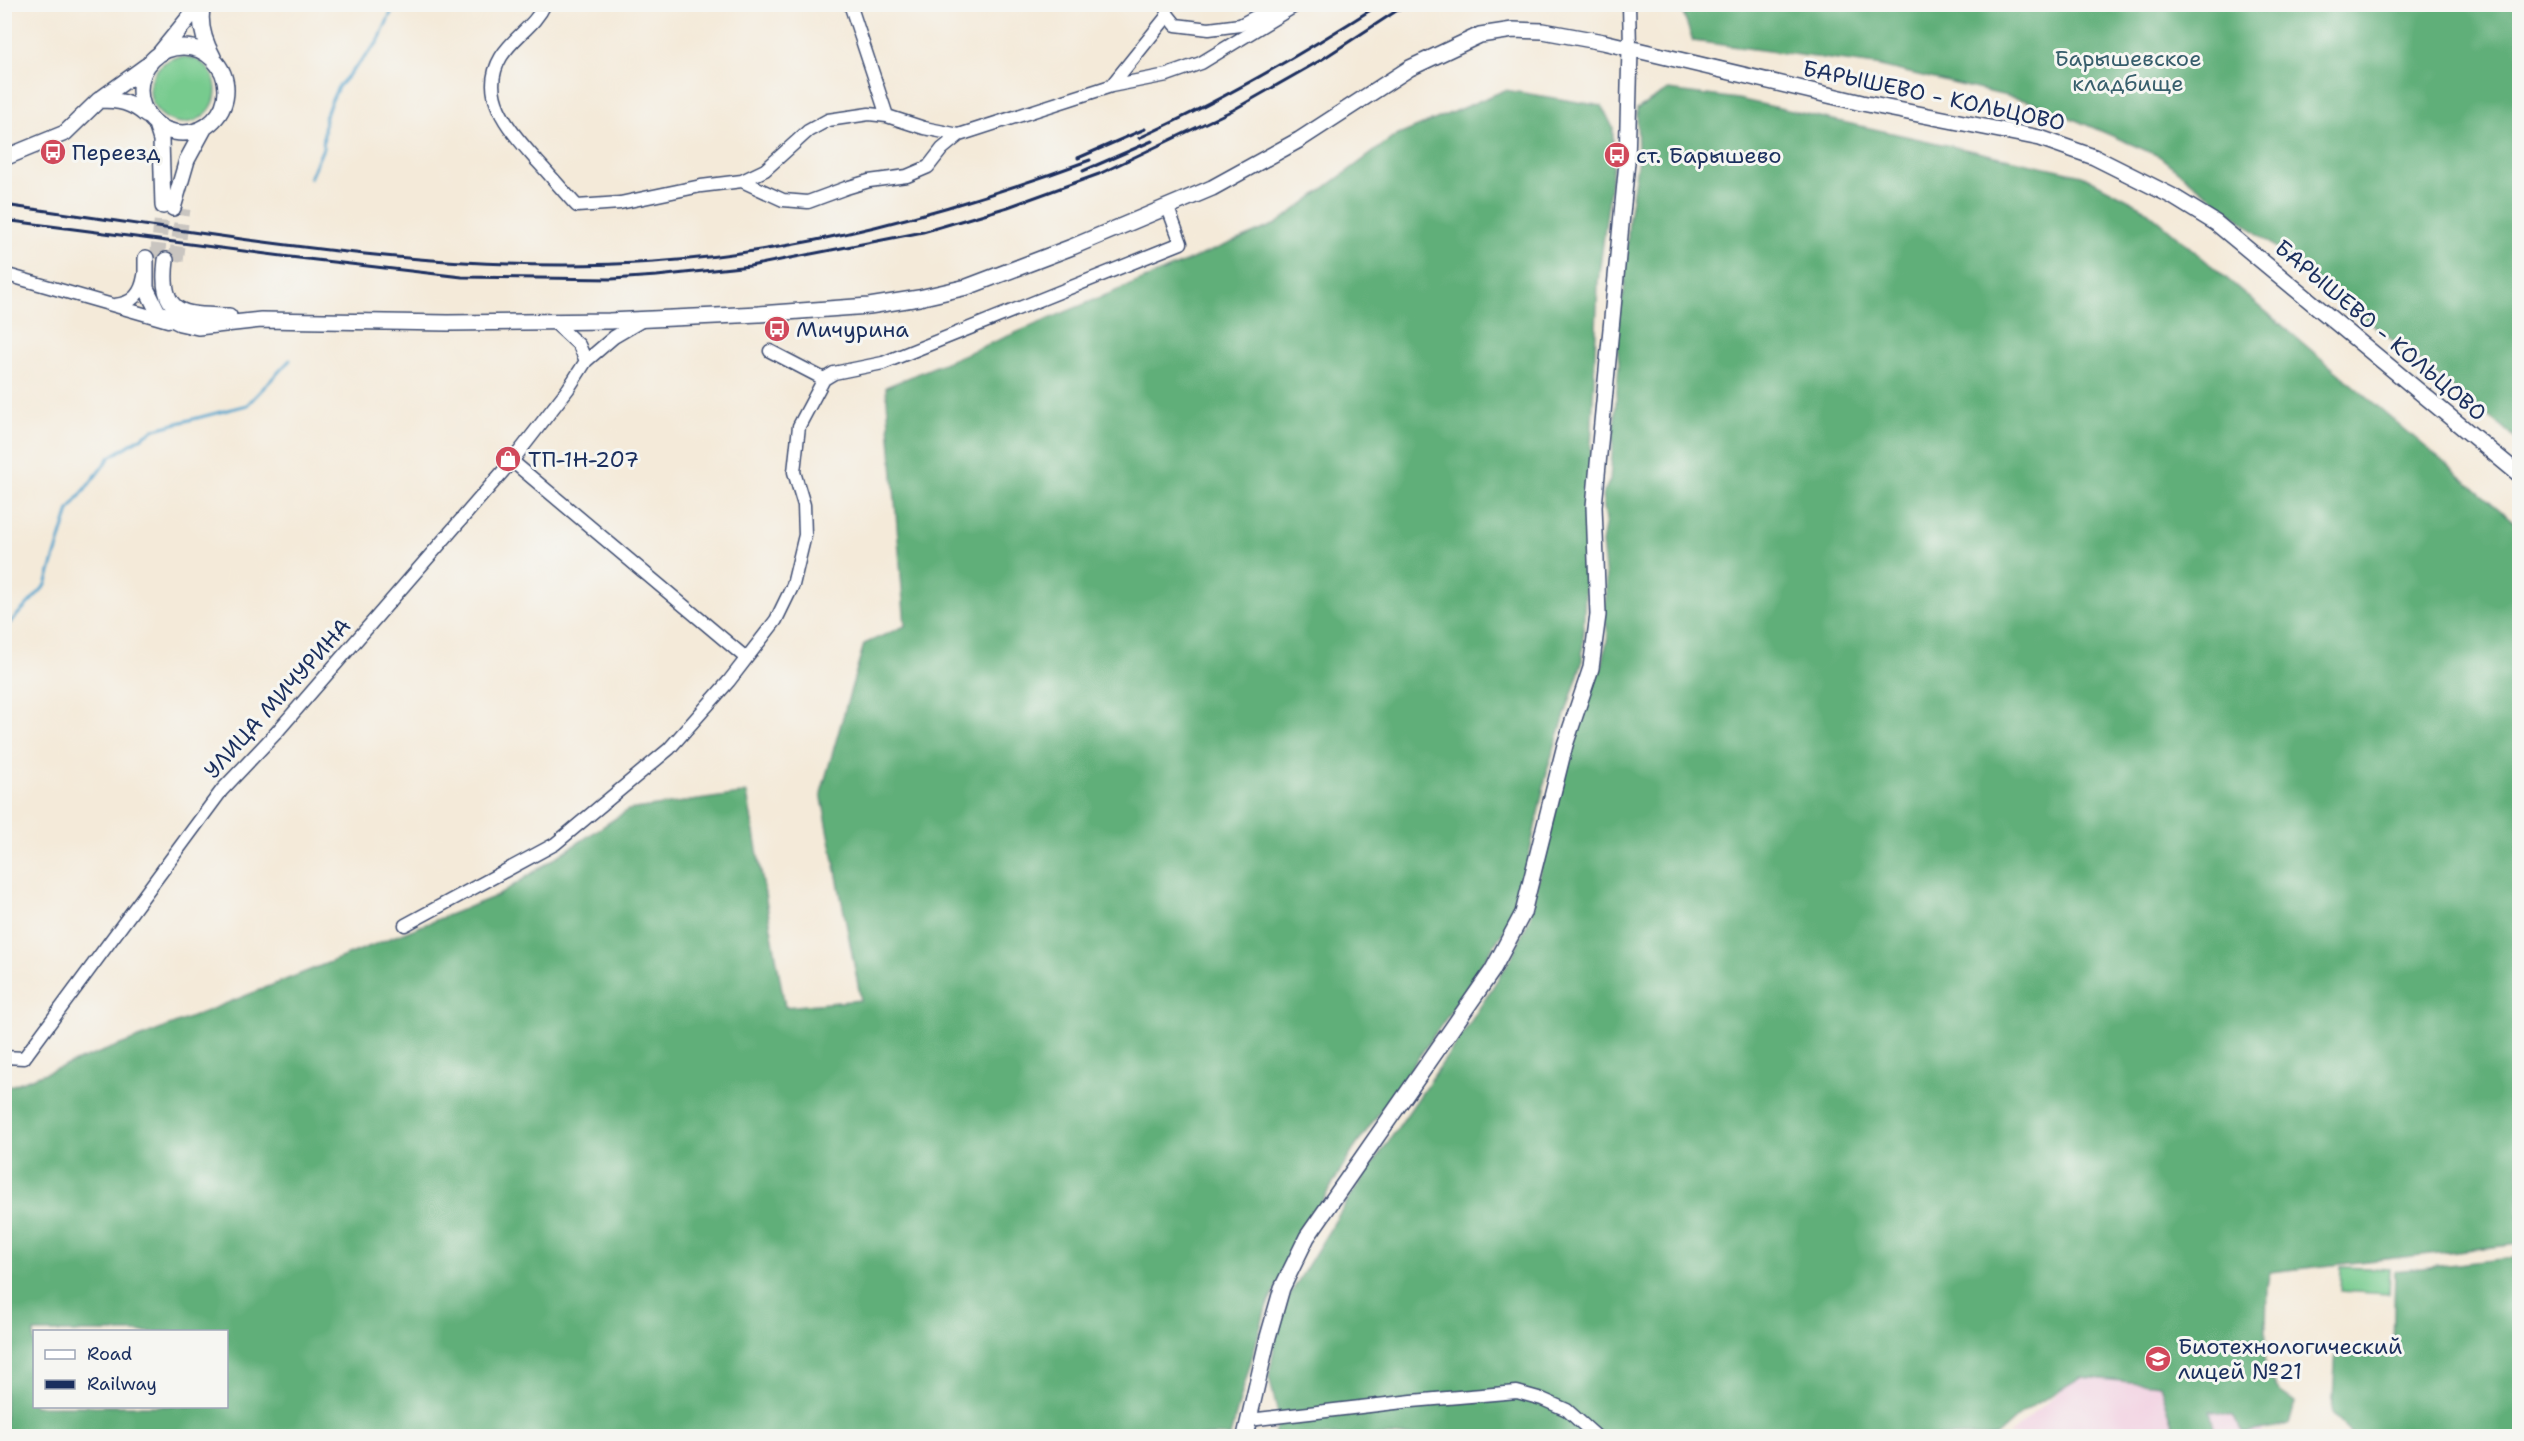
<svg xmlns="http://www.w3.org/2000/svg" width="2524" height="1441" font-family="'Shantell Sans',sans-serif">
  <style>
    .built { fill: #f2cfe1 }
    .green { fill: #77cb8e; stroke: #497d76; stroke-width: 1.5 }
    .forest { fill: #61af79; stroke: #3e6f6c; stroke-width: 1.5; fill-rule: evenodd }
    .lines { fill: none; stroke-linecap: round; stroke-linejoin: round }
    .stream { stroke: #51a3cc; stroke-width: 3 }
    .major-tunnel { stroke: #c9c5c0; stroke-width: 15; stroke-dasharray: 15 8; stroke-linecap: butt }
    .minor-casing { stroke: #3c4b70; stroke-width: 15 }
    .major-casing { stroke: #3c4b70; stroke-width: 18 }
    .minor { stroke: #fff; stroke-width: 12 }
    .major { stroke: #fff; stroke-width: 15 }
    .rail { stroke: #1b2f5e; stroke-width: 3 }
    .labels { text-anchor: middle; stroke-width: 6; stroke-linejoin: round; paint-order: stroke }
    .park-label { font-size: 22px; fill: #375e6c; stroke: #f6f6f2 }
    .street-label { font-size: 22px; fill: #1b2f5e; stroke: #f6f6f2 }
    .poi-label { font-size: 22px; fill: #1b2f5e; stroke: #f6f6f2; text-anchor: start }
  </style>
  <rect width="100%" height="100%" fill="#f6f6f2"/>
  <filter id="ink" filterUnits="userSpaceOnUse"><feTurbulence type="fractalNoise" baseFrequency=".0167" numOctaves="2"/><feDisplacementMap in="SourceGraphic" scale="12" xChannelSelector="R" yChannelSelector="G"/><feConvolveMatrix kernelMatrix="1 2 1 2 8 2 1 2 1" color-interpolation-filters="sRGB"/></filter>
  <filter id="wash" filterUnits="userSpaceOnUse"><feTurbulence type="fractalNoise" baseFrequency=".008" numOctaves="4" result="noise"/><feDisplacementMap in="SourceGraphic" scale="24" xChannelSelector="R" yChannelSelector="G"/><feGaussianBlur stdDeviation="1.35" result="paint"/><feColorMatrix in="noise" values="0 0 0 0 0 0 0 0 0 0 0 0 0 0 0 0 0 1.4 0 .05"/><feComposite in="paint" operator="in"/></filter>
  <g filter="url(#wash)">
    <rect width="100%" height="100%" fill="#f4ead9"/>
    <path class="built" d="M2164,1301L2277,1418L2258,1436H2008Z"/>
    <path class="green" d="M150 90a33 33 0 1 1 66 0a33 33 0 1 1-66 0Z
      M2341,1267L2390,1269L2389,1294L2340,1291Z"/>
    <path class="forest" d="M1680,5H2519V442L2499,424L2159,156L2036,103L1876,65L1693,41Z
      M1505,90L1602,106L1613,128V166L1598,282L1582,663L1548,767L1525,874L1509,923L1447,1017L1353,1150L1305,1230L1266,1308L1230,1436H5V1088L139,1038L499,895L628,810L747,793L785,1007L861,1000L821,793L864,644L905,626L886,387L1276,224L1394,137ZM34,1332H226V1406H34Z
      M1668,90L1738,99L2082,175L2141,206L2519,526V1244L2270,1272L2267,1286L2265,1367L2279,1391L2295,1402L2289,1424L2245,1433L2232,1416L2210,1411L2216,1436H2177L2160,1385L2081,1377L2023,1412L1996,1436H1904L1900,1434L1895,1436H1274L1278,1414L1269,1377L1276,1337L1289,1296L1348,1200L1466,1029L1512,957L1531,915L1542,861L1566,768L1591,683L1602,666L1608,635L1604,612L1607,588L1602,543L1606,519L1602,496L1610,480L1619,364L1615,325L1624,292L1629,218L1638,158L1637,109Z
      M2519,1257V1436H2354L2332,1414L2336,1349H2393L2395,1271Z"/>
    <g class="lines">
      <path class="stream" d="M310,178L323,148L325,118L330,104L338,87L378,42L395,4
        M4,629L46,585L69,510L110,457L155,429L247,405L290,360"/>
    </g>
  </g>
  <g filter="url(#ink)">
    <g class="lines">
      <path class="major-tunnel" d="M157,259L163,206
        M176,261L183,209"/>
      <g class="minor-casing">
        <path id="minor" d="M545,4C535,26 513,37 501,57C477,97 512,132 537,161C551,176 563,191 577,206L620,203L701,186L742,181L765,170L808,131L828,120L869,114L887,116L924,128L959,135L1111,86L1167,75L1201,63L1298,4
          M850,4L887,116
          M1164,4L1168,15L1176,25L1209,29L1240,25L1279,4
          M1629,4L1630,49
          M1111,86L1168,15
          M742,181L783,200L808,202L846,188L869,181L907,176L928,167L942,149L959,135
          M4,274L168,321
          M115,305C133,303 141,294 144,276
          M554,322L579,345L586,361
          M824,379L834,373L883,363L1181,243L1168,208
          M512,461L746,658
          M405,925L555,844L669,749L729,681L776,620L793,585L805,535L804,505L794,472L799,426L824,379L770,351
          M4,1057L24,1058L222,790L276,733L512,461L568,389L586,361L614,337L643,320
          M1249,1420L1412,1401L1517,1392L1542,1399L1567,1410L1596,1436"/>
      </g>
      <g class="major-casing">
        <path id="major" d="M203,4C198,23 204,41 213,57
          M140 90a43 43 0 1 1 86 0a43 43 0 1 1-86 0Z
          M160,53L200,4
          M99,100C119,100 131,102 146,115
          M156,124L161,140L163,206
          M4,158L65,133L99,100L146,66
          M173,208L187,160L205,127
          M146,258V288L158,312L180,323L198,327L261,320L448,323L609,321L759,314L869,306L919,298L967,287L1072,247L1212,188L1299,140L1410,68L1480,35L1513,30L1543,31L1603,42L1862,103L2040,138L2094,157L2172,196L2216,223L2520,475
          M166,260C159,316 183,315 229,316
          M1245,1436L1268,1337L1282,1288L1307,1237L1492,971L1523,913L1565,745L1591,668L1598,615L1594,506L1627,162L1630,49"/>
      </g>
      <use href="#minor" class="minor"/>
      <use href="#major" class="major"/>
      <path class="rail" d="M1139,138C1223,100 1302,54 1380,4
        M1078,158L1145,129
        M1083,171L1152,141
        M4,205C219,234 437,277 654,262C805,252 949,212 1090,160
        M4,220L290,257L462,277L612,279L657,276L750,266L923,232L1008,207L1099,174L1233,110L1321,60L1407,4"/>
    </g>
  </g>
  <defs>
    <g id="bus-disc" transform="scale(1.35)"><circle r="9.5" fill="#d1495b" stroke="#f6f6f2"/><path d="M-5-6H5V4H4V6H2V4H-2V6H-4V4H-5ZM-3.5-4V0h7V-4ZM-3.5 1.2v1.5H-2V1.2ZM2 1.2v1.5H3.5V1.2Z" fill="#fff"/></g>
    <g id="shop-disc" transform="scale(1.35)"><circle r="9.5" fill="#d1495b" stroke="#f6f6f2"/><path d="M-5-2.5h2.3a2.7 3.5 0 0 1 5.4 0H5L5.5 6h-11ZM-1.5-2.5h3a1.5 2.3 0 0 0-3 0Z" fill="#fff"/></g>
    <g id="school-disc" transform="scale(1.35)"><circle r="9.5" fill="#d1495b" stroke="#f6f6f2"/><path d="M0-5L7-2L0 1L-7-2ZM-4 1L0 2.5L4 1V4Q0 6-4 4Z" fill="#fff"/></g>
  </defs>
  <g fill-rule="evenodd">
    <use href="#bus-disc" x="53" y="152"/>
    <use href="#bus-disc" x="1617" y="155"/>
    <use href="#bus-disc" x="777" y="329"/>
    <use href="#shop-disc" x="508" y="459"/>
    <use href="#school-disc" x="2158" y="1359"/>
  </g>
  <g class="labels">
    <g class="park-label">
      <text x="2128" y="66">Барышевское<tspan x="2128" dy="25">кладбище</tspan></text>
    </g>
    <g class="street-label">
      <text transform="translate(1934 95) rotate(12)" y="8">БАРЫШЕВО - КОЛЬЦОВО</text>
      <text transform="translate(2381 330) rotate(40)" y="8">БАРЫШЕВО - КОЛЬЦОВО</text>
      <text transform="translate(277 698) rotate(-48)" y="8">УЛИЦА МИЧУРИНА</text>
    </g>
    <g class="poi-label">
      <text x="72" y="160">Переезд</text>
      <text x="1636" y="163">ст. Барышево</text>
      <text x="796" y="337">Мичурина</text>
      <text x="528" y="467">ТП-1Н-207</text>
      <text x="2178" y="1354">Биотехнологический<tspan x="2178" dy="25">лицей №21</tspan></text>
    </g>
  </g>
  <rect width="2524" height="1441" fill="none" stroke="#f6f6f2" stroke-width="24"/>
  <rect x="33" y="1330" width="195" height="78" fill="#f6f6f2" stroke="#9ea6b7" stroke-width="1.5"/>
  <rect x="45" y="1350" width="30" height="9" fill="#ffffff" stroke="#9ea6b7" stroke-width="1.5"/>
  <text x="87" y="1360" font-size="18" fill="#1b2f5e">Road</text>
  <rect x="45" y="1380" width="30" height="9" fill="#1b2f5e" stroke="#9ea6b7" stroke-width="1.5"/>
  <text x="87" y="1390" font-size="18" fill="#1b2f5e">Railway</text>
</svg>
